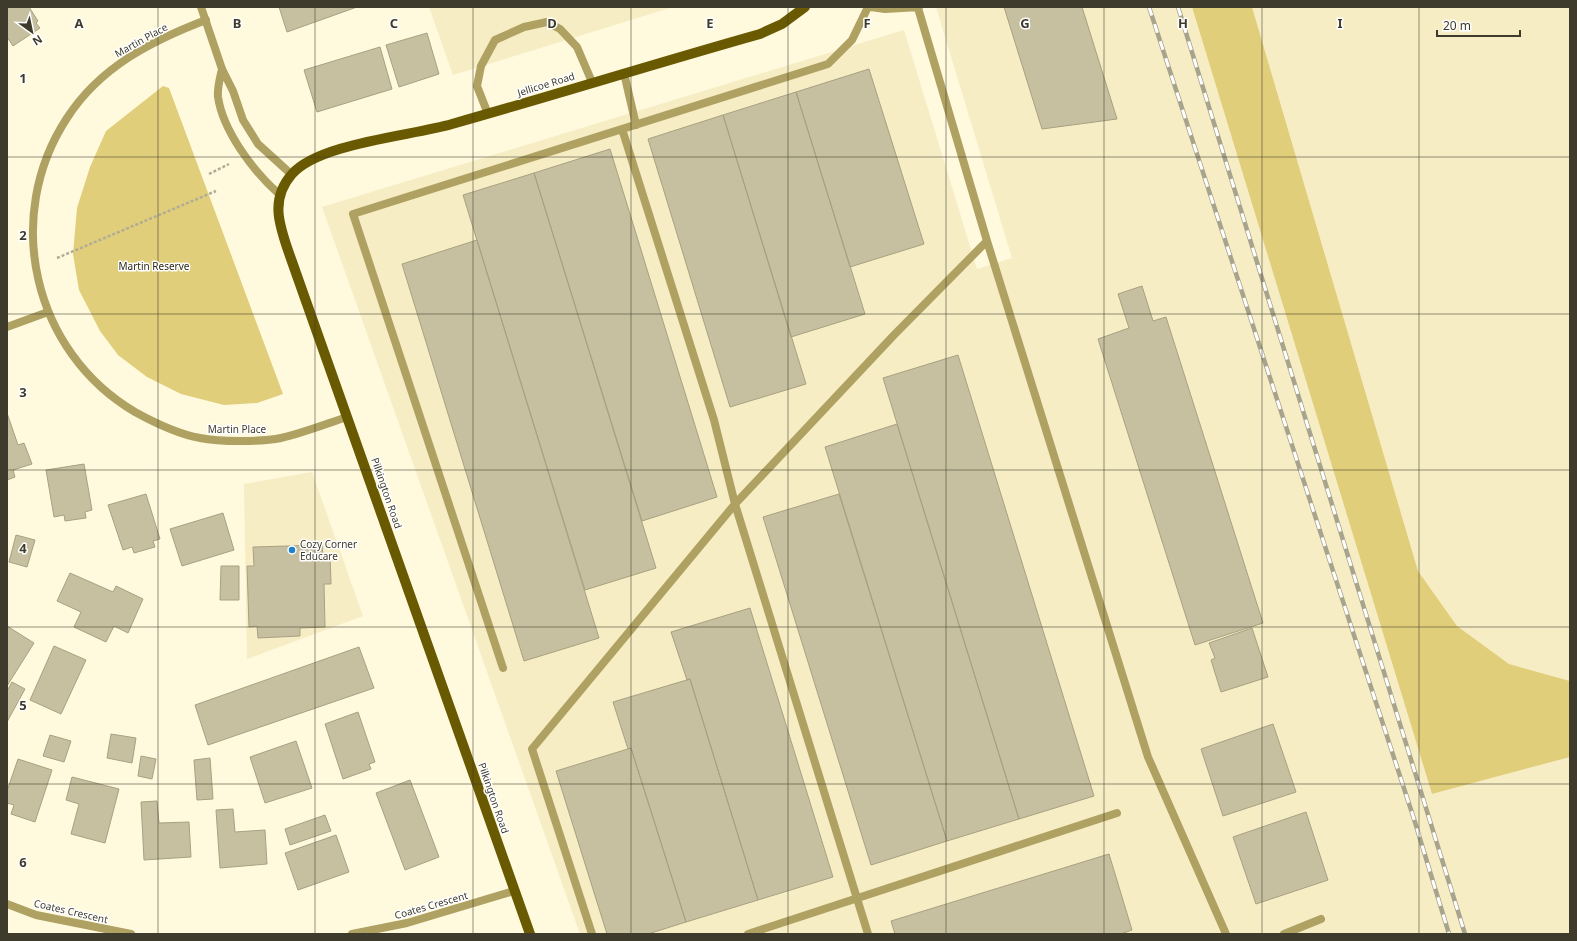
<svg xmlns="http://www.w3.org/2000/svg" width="1577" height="941" font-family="'Noto Sans',sans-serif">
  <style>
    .built { fill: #f6edc4 }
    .green { fill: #e1ce7a }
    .building { fill: #c7c0a0; stroke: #a8a181 }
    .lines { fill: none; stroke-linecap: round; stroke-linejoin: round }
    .path { stroke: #b1ac97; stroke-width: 2.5; stroke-dasharray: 3 2; stroke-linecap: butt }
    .service { stroke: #afa162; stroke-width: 8 }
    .minor { stroke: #afa162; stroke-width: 8 }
    .tertiary { stroke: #afa162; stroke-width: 8 }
    .primary { stroke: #695900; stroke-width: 10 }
    .rail-casing { stroke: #a7a38d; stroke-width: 4.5 }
    .rail { stroke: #fff; stroke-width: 3; stroke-dasharray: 9; stroke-linecap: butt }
    .grid { fill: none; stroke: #3e3b2d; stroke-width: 1; stroke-opacity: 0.55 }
    .poi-dot { fill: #1d82cd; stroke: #fff; stroke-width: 1.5 }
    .labels { text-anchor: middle; stroke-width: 3; stroke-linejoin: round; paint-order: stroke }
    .street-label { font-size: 10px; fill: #3e3b2d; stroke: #fff }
    .park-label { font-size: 10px; fill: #2d2916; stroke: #fff }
    .poi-label { font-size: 10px; fill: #3e3b2d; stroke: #fff; text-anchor: start }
    .grid-label { font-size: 13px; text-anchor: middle; font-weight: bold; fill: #3e3b2d; stroke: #fff; stroke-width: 3; stroke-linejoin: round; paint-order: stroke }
  </style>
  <rect width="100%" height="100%" fill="#fff9de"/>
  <path class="built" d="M429,7H673L453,75Z
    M936,7H1192L1432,794L1570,757V934H580L322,207L904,30L977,269L1012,258Z
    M1252,7H1570V681L1509,664L1457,626L1418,571Z
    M312,472L363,616L247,659L244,484Z"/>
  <path class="green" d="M1192,7H1252L1418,571L1457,626L1509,664L1570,681V757L1432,794Z
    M163,86L169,88L283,394L257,403L224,405L181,394L147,377L118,355L100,331L79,290L73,254L77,208L90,167L106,131Z"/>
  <path class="building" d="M7,7H29L38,21L36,23L40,28L13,46L7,37Z
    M279,7H357L287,32Z
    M1004,7H1082L1117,119L1042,129Z
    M427,33L439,74L399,87L386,45Z
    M380,47L392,89L317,112L304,70Z
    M869,69L924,244L850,267L796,92Z
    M796,92L865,314L791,337L723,115Z
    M723,115L806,384L730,407L648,139Z
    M610,149L717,497L642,521L534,173Z
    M534,173L656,568L585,590L463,195Z
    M477,240L599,638L524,661L402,264Z
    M1142,286L1153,321L1166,317L1263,623L1195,645L1098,339L1129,328L1118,294Z
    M958,355L1094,796L1019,819L883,378Z
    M7,413L18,445L24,443L32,464L13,470L15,477L7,480Z
    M897,424L1019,819L947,841L825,447Z
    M84,464L92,510L85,512L86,518L65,521L64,515L54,517L46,470Z
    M146,494L160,539L153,541L155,547L134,553L132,547L123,550L108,505Z
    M839,494L947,841L871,865L763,517Z
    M223,513L234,550L182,566L170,529Z
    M16,535L35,540L27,567L9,562Z
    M322,545L323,555L330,554L331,584H324L325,627L300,628V636L258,638L257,626L249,627L247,566H254L253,547Z
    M221,566H239V600H220Z
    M70,573L113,592L116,586L143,599L128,633L114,626L106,642L74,627L81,612L57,601Z
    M750,608L833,877L758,900L690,679L687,680L671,632Z
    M7,626L34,643L7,686Z
    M1252,628L1268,677L1221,692L1211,660L1215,658L1209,643Z
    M54,646L86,660L61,714L30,700Z
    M359,647L374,688L208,745L195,705Z
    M690,679L758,900L686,922L631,748L628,749L613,702Z
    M12,682L25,689L7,722V691Z
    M358,712L375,762L369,764L371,769L343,779L325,724Z
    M1273,724L1296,792L1223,816L1201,749Z
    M111,734L136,738L132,763L107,758Z
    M50,735L71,741L64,762L43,756Z
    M296,741L312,788L265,803L250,757Z
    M631,748L686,922L648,934H607L556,771Z
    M141,756L156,759L152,779L138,776Z
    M210,758L213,799L197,800L194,760Z
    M18,759L52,770L35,822L11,814L14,805L7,803V791Z
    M72,777L119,789L105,843L71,834L79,804L66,800Z
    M410,780L439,857L405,870L376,793Z
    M157,801L159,823L189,822L191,857L144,860L141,802Z
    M233,809L235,832L265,830L267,864L220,868L216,810Z
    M1306,812L1328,880L1256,904L1233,837Z
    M325,815L331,831L290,845L285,829Z
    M336,835L349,872L298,890L285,853Z
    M1109,854L1132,930L1121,934H895L891,921Z"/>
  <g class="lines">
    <path class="path" d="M209,174L229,164
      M57,258L216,191"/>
    <path class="service" d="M871,7L885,9L919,7
      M918,8L987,241L1148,757L1226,934
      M624,73L636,125
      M488,114L477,86L481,66L495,40L524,27L547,22L560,29L577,47L592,82
      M622,129L714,420L735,504L868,934
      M503,668L353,214L828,64L852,40L868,7
      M592,934L532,749L735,504L894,335L987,241
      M748,934L1117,813
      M1284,934L1321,919"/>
    <path class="minor" d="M206,20C151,41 100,67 67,118C2,217 33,352 135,412C155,423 177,434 200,438C219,442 262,442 281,438C303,433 326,424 347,417
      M7,327L48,312
      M7,904L36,915L131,934
      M352,934L407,923L514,891"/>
    <path class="tertiary" d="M201,7L222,69L233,91L243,120L258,144L291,174
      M222,69C220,78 217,88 218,97C223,131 253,171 279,194"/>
    <path class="primary" d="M530,934L290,256C280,227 269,200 292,174C319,143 411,136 452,124C555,95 657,63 760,34L782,24L805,7"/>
    <g class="rail-casing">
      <path id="rail" d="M1149,7L1414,819L1449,934
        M1178,7L1465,934"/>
    </g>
    <use href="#rail" class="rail"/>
  </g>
  <path class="grid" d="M158,7V934M315,7V934M473,7V934M631,7V934M788,7V934M946,7V934M1104,7V934M1262,7V934M1419,7V934M7,157H1570M7,314H1570M7,470H1570M7,627H1570M7,784H1570"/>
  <circle class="poi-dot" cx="292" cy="550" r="4"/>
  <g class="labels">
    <g class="street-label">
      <text transform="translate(141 40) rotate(-29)" y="4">Martin Place</text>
      <text transform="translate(546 84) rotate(-17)" y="4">Jellicoe Road</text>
      <text x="237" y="433">Martin Place</text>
      <text transform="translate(387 493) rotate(71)" y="4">Pilkington Road</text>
      <text transform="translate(494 798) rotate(71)" y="4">Pilkington Road</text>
      <text transform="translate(431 905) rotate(-16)" y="4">Coates Crescent</text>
      <text transform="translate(71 911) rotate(13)" y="4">Coates Crescent</text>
    </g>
    <g class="park-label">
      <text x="154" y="270">Martin Reserve</text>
    </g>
    <g class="poi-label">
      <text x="300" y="548">Cozy Corner<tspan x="300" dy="12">Educare</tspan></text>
    </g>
  </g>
  <g class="grid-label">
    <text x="79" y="28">A</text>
    <text x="237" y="28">B</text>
    <text x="394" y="28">C</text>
    <text x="552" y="28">D</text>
    <text x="710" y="28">E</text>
    <text x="867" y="28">F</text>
    <text x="1025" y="28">G</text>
    <text x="1183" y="28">H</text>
    <text x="1340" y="28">I</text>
    <text x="23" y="83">1</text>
    <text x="23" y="240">2</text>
    <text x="23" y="397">3</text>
    <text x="23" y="553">4</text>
    <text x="23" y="710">5</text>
    <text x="23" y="867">6</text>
  </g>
  <rect width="1577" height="941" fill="none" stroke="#3e3b2d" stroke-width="16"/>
  <g transform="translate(32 32) rotate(147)" stroke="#ffffff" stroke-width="3" paint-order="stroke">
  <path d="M0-3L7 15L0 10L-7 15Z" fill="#3e3b2d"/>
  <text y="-6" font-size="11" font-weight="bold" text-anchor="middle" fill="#3e3b2d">N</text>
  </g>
  <path d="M1437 30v6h83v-6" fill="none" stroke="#3e3b2d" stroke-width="2"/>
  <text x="1443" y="30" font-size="12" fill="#3e3b2d" stroke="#ffffff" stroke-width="3" paint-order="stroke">20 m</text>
</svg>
